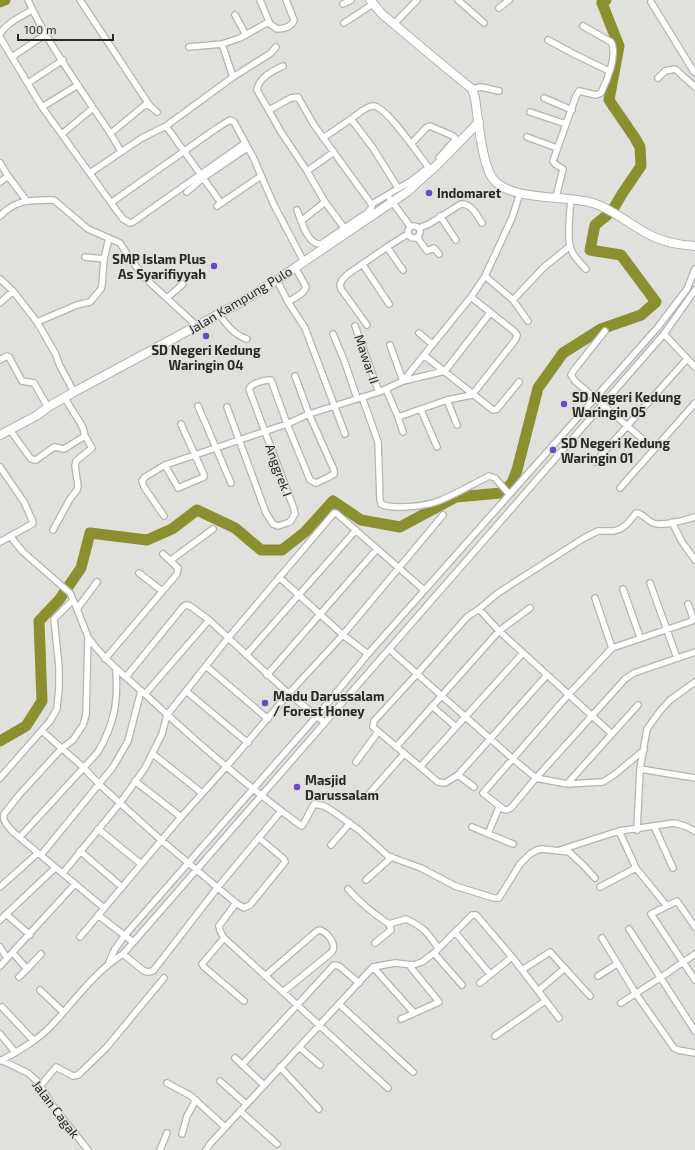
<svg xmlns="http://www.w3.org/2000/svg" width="695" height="1150" font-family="'Exo 2',sans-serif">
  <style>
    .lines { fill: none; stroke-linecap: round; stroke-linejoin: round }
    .river { stroke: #8a902f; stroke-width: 11 }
    .street-casing { stroke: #b3b4af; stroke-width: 8 }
    .secondary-casing { stroke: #b3b4af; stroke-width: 10 }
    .street { stroke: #fff; stroke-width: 5.5 }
    .secondary { stroke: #fff; stroke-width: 8 }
    .poi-dot { fill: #6d49c2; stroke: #e0e1dc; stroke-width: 1.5 }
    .labels { text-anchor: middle; stroke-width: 3; stroke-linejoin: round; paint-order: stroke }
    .poi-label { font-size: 13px; font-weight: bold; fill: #282927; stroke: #e0e1dc; text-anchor: start }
    .street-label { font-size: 13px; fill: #282927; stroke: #e0e1dc }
  </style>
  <rect width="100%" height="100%" fill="#e0e1dc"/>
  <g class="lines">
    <path class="river" d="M0,2L5,0
      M0,741L26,726L42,701L39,621L59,600L81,568L90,533L147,540L172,529L197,510L235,528L261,550H282L305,532L333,501L361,520L400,527L456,497L501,493L512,483L517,470L538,388L563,353L601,329L641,315L656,302L621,255L590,250L595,225L612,211L622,194L641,166L640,147L635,138L609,100L619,46L602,3L606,0"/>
    <g class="street-casing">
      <path id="street" d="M28,0C45,38 70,73 93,108C103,122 113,136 121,152L90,173
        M80,0L150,106
        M260,0L270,24L277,29C283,29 292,27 294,20L286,0
        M458,0L484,23
        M651,2L694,72
        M343,4L351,0
        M499,8L509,0
        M235,15L246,35
        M344,23L373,4
        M394,24L417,0
        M0,34C6,23 22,16 32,10
        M0,35L1,39L42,107L117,211L123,219L130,223L133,222L245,143
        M548,40L574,54L609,71
        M222,44L240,38L265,24
        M12,57L46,34
        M283,66C273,71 259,77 257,90L281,132L307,171L325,202L345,229
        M233,77L271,53L276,47
        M658,78L665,71L675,69L695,87
        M28,83L63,60
        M472,89L481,87L499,91
        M544,98L572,110
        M42,107L78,85
        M269,110L291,98L298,97L314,125L372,205L371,209L367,213L321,244C308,246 301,220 297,210
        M530,112L566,124
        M351,119C357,115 366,106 373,106C386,105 420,157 429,168
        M166,126L221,203
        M111,133L145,105L150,106L157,112
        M62,134L93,108
        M527,137L557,148
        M323,138L351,119L373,148L398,188
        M411,144L427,127L430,126L453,136L455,138V140L439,158
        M121,152L142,138L166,126L233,77L222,44L189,47
        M0,163L8,176L26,200
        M307,171L334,152
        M0,182L8,176
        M187,192L203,178L247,148
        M556,197L563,169L555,164L553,161L576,96L579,91L596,95L601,93C607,81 618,54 611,42L583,26
        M390,199L410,226
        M571,199C570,211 567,235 570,246C572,255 580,263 586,269
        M112,202L217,128L230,120L234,122L253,157L274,205L304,262
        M372,204L411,181L428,168
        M217,206L261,176
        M0,216C16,199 32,200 54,200L88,229L120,243L129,257L146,279L197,326
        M440,216L456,240
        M301,221L325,202
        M408 232a6 6 0 1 1 12 0a6 6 0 1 1-12 0Z
        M419,228L429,224L461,204C472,204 476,214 482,223
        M417,237L427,251L434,248L439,254
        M387,247L403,270
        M85,257L104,259
        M363,265L389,304
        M485,276L513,300L528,321
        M0,279L13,291L37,322L55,353L60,366L74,392
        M277,280L288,302L305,328L345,434
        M167,298L183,284
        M513,300L543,268L570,246
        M288,302C294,298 304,294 306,287L295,267
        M0,303L13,291
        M218,313C226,324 234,335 247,339
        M37,322L77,305L90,302L101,289L102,285L104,259L109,238
        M367,325L341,289L340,285L342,280L348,274L387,247L408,234
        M355,326L379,392
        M605,331L574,370L571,375L575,381L654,449
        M419,333L432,344
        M333,334L344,360L357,398
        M664,334L695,367
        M390,345L403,381L445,371L490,313
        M425,356L493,410L497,409L519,382
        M0,360L7,356L9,357L22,381L34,383L48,407
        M386,389L398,417L447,400L472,395L516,339L517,335L515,332L471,297
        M362,397L378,442L380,500L381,504C392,510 424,506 436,502C453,496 473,484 489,476L495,478L509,494
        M447,400L457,425
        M198,406L231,483
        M227,407L266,513L273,524L278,526L290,522L295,514L294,509L249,389C252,383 264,380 271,380L287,424L310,480L316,483L327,478L334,474V470L309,414L295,376
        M421,410L437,447
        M398,417L403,432
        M10,430L31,459L36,460L54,447L64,449L85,436
        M595,462L687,359
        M165,465L178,488L204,477V475L181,424
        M0,467L24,502L33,522L32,524L0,542
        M620,488L695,403
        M164,516L144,487L142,481L145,477L165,465L287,424L309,414L379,392L403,381L471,297L485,276L512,218L520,193
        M672,522L682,542L695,560
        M53,530L70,499L77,490L78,486L75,466L76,461L92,448L85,436L83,428L81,424L64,397
        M10,536L23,552L70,593L77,609L88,637L86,715L83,725L73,740L62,748L19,795L4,814C2,821 8,826 13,832L104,908
        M171,560L213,529
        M139,573L162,591
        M279,577L343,635L368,654
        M650,583L677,658
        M623,589L640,637
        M595,598L612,648
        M688,604L693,618L692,621L612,648L569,694L483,793L503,809L506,810L511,808L536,778L625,679L634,673L695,652
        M77,609L97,582
        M479,609L499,631L612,734
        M88,637C103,659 125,676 146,695C195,741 246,785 300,825L302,826L304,823L314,804L324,806L331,810L359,830L388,856L421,868L455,886L494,898H499L520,864L530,854L537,850L542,849L569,852L584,866L595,878
        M389,649L513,759L536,778L567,784L603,782L614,775L644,750
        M246,655L356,530
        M105,659L177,574L178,568L163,554
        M206,666L268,719
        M267,675L377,549
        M547,675L458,775L445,783L438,782L373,727L374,721L417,674L467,617L479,609L498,593L584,538L598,531H614L620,529L627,524L636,513C643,513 646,520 653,523C663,527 684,520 695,517
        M126,677L183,607L186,605L190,606L209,620L289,694L324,722
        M186,691L248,743
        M145,694L209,620
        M432,706L456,727
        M42,731L83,767L100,785L161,840L236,903L244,908L250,905L285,862L284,859L259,838
        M396,747L499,631L530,608
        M153,754L202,793
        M356,762L378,732
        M420,767L523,653
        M640,769L695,778
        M458,775L474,787
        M0,778L50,721L57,709L59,687V667L54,619L73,600
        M135,781L181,817
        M567,784L638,705
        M368,795L404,754
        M654,826L673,868
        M472,827L513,844
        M98,829L141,864
        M637,830L640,769L647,729L660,711L670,700L695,682
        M619,831L636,868L666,905
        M488,834L499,807
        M20,837L98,752C115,722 118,703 116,668
        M331,845L350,823
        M560,850L619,831L674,823L685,826L695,831
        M80,851L122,887
        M41,855L113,767L128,741L141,691
        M63,873L120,803L145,768L162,734L167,715L228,638L334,513H336L424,590
        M366,880L392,857
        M0,887L38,853
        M600,887L636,868
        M348,889C360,903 374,914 389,924
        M236,903L219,926L220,931L224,938L388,1088
        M6,914L30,935
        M98,915L133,942
        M0,920L55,868
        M695,927L677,901L651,914L695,980
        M629,929L695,1031
        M455,932L490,974
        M80,937L181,817L226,767L291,691L341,637L443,515
        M224,938L202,964L204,967L244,1001
        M602,938L636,994L674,1048L678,1050L695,1053
        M375,943L391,930L389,924L406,919C425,928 427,932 438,948
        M0,947L7,958
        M13,953L27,969L19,977
        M434,953L462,985
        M123,954L144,971L148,972L153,971L218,887L281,811
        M109,962L115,949L125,935L317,716L368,654L658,327L687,289L695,269
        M0,966L75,884
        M373,967L414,1013
        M27,969L41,954
        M522,970L550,952L590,996
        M265,976L317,931L320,930C328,933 337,944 332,952L283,992
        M598,976L617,964
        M480,983L512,957
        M40,990L63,1012
        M538,991L565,968
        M621,1003L660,978L695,954
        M339,1004L413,1072
        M2,1007L33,1040
        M401,1019L439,1002L409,965
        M0,1034L15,1052
        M495,1036L545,1001
        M299,1047L320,1065
        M235,1058L264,1085
        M1,1060L28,1073L38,1082L52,1105L88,1150
        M0,1061C16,1053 39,1039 51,1026C74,1002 94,972 123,954L664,334L695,290
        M242,1065L334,965L339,966L359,983
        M280,1067L319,1109
        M220,1081L246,1104
        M167,1083L191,1096L225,1127
        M41,1085L56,1067L73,1076L78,1075L106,1048L164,978
        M240,1111L277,1144
        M182,1134L187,1116L196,1100
        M160,1150L167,1133
        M206,1150L210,1144L373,967L395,963L413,965L422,962L434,953L472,915H476L478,917L512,957L559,1018"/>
    </g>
    <g class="secondary-casing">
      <path id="secondary" d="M370,0L382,14L439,62L472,89L475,98C478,117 482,167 494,180C511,201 567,195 593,203C612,209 628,223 646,233C660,241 678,245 695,246
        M0,435L36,416L48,407L74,392L243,301L277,280L407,192L437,165L479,122"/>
    </g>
    <use href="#street" class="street"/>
    <use href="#secondary" class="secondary"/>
  </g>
  <g class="poi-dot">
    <circle cx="429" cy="193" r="4"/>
    <circle cx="214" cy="266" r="4"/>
    <circle cx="206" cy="336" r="4"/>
    <circle cx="564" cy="404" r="4"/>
    <circle cx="553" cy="450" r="4"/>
    <circle cx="265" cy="703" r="4"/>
    <circle cx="297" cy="787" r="4"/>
  </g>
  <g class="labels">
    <g class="poi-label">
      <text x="437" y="198">Indomaret</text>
      <text x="206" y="264" text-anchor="end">SMP Islam Plus<tspan x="206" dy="15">As Syarifiyyah</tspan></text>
      <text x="206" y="355" text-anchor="middle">SD Negeri Kedung<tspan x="206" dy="15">Waringin 04</tspan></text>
      <text x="572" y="402">SD Negeri Kedung<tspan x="572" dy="15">Waringin 05</tspan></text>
      <text x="561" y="448">SD Negeri Kedung<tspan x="561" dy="15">Waringin 01</tspan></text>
      <text x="273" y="701">Madu Darussalam<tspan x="273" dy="15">/ Forest Honey</tspan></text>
      <text x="305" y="785">Masjid<tspan x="305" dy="15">Darussalam</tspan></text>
    </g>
    <g class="street-label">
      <text transform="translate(240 300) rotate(-31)" y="5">Jalan Kampung Pulo</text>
      <text transform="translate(367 359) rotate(71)" y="5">Mawar II</text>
      <text transform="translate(279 470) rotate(70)" y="5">Anggrek I</text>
      <text transform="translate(56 1109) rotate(53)" y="5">Jalan Cagak</text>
    </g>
  </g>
  <path d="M18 34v6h95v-6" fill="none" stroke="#282927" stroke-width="2"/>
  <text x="24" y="34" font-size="12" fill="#282927" stroke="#e0e1dc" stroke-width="3" paint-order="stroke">100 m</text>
</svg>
